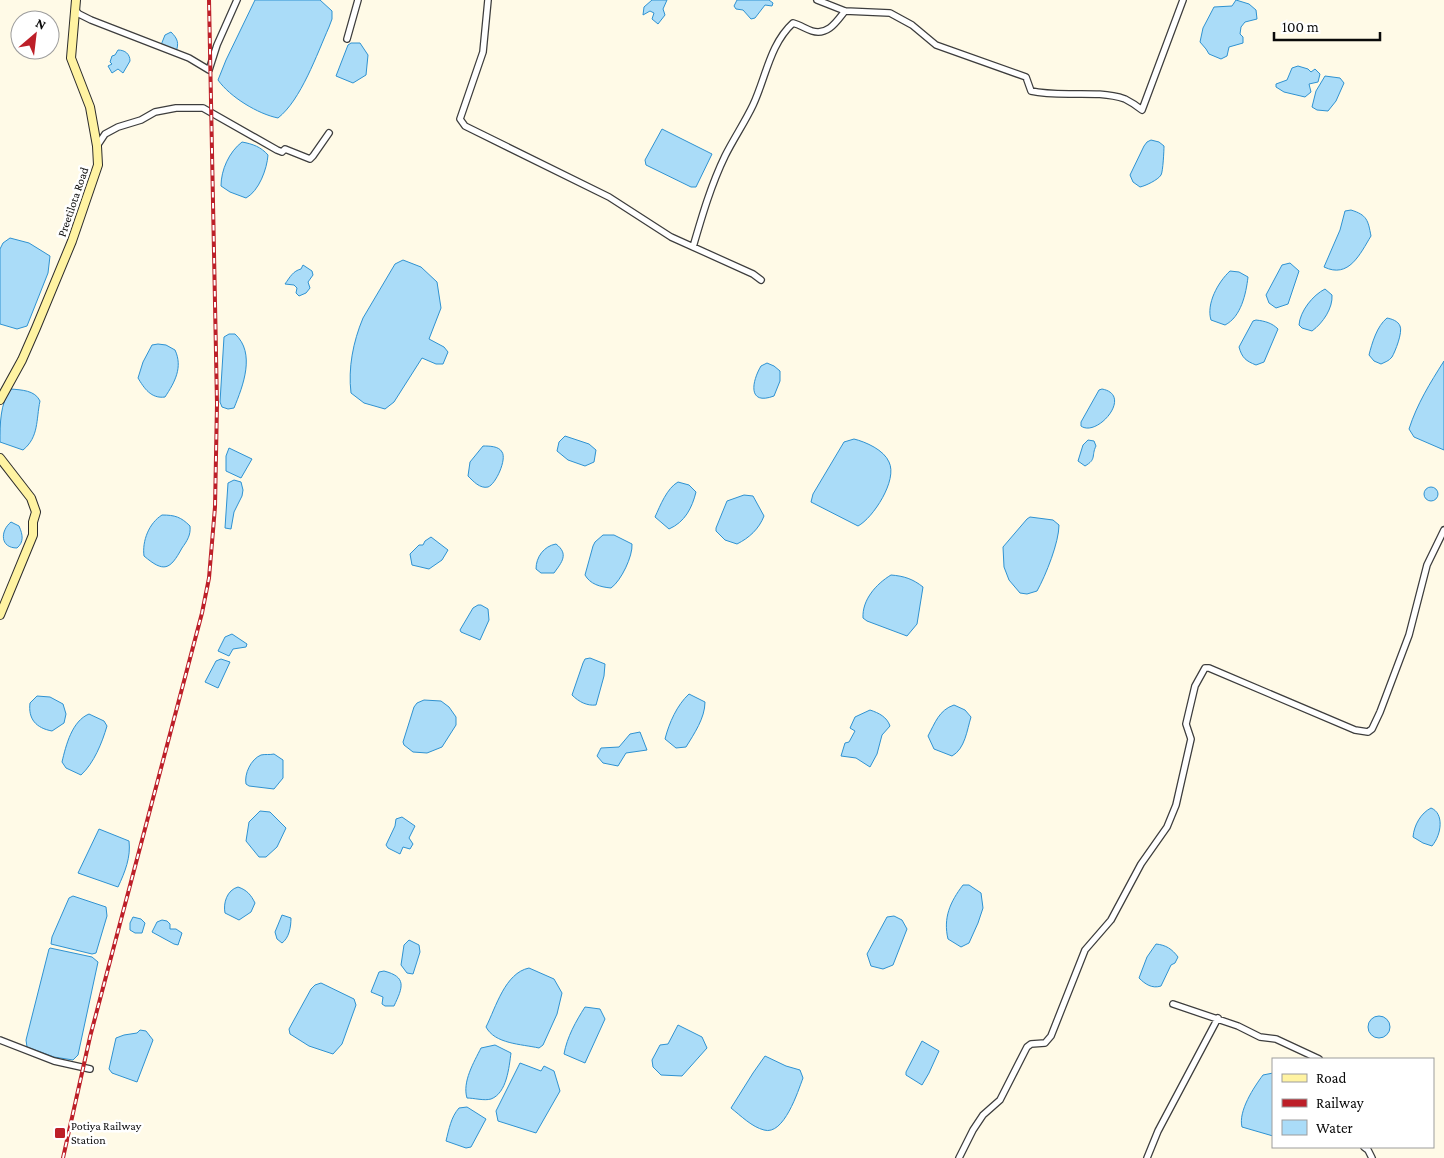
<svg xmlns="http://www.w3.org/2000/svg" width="1444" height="1158" font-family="'Crimson Pro',serif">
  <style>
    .water { fill: #aadcf8; stroke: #2f92d1 }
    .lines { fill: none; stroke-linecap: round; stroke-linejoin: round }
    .minor-casing { stroke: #3d3d3d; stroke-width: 8 }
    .secondary-casing { stroke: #2c2c2c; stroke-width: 10 }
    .minor { stroke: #fff; stroke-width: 5.5 }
    .secondary { stroke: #fff3a2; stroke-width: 8 }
    .rail-casing { stroke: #bd1f28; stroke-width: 4 }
    .rail { stroke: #fff; stroke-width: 2; stroke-dasharray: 5.5; stroke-linecap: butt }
    .poi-dot { fill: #bd1f28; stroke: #fff; stroke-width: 2 }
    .labels { text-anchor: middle; stroke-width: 5; stroke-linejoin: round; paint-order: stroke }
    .street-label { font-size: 12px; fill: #0a0a0a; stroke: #fff }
    .poi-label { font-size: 12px; fill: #0a0a0a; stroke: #fff; text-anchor: start }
  </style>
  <rect width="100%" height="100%" fill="#fffae7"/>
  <path class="water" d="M255,0H320L332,11V19L329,27C317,54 301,100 278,118C258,114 230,97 218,80L226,60Z
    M652,0H667L663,9L665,15L658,24L652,19L654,13L650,11L643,15L644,7Z
    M737,0H769L773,3L772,6L765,5L755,18L751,19L743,10L736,9L734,6Z
    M1236,0L1249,4L1256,10L1257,19L1245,22L1241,27L1240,34L1243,37V43L1229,47L1227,56L1221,59L1209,54L1206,49L1200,42L1203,28L1214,7L1232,6Z
    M171,32C178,39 179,43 176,52L161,45L165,35Z
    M351,43H360L368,55L366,75L353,83L336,76L348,45Z
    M118,50C125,50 130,54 130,61L123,73L118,69L112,73L108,66L112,64L110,62L112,56L115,55Z
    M1298,66L1308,69L1311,72L1315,69L1320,74L1318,82L1309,84L1311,92L1305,97L1284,92L1276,87V84L1287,80L1292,68Z
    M1325,76L1340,78L1344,83L1336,101L1328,111L1317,110L1312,107L1316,91Z
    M662,129L712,154L696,187H691L646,165L645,160Z
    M1151,140L1159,142L1164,146C1164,150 1163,172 1161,175C1158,180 1145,186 1140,187L1133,182L1130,175L1144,146L1147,142Z
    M242,142C253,144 261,147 268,155C267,169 259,191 246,198L230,192L221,186C221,170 229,152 242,142Z
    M1351,210C1367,215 1368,220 1371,236C1360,254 1349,279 1324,267L1340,230L1345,211Z
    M10,238L29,243L50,256L48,273L27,326L17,329L0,324V249L3,243Z
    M403,260L421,267L437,282L441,308L429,339L444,347L448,352L443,364H436L422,358L394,402L385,409L364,403L351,393C348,368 353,342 363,318L395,264Z
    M1290,263L1299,271L1288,304L1276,308L1269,303L1266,295L1282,265Z
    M303,265L312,271L313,275L308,282L310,288L306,293L299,296L296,293L297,288L294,285L285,284C290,277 293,271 301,269Z
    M1230,271L1239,272L1248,277C1246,294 1241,317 1225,325L1211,320C1206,304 1218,282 1230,271Z
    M1325,289L1332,295C1333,308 1323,323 1312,331L1302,328L1299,325C1300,311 1313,295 1325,289Z
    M1387,318C1392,319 1398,321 1400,326C1403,332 1395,352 1392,357C1389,361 1385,362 1381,364L1374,361L1369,355C1372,343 1377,326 1387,318Z
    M1256,320C1265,321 1272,323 1278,329L1264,362L1256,365C1246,361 1242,358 1239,347L1253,321Z
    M229,334H235C256,353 243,386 234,408L228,409L222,407L220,402L224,337Z
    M158,344L166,345L175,350C183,367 175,382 165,397C151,399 144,388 138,378L143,362L152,345Z
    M1444,361V450L1414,437L1409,429C1417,404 1430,383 1444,361Z
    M767,363L774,366L780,371V381L774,396C747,406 752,381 761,366Z
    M11,389C21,390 35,390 40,401C36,420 39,437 23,450L0,442C0,424 0,403 11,389Z
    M1102,389C1134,395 1097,438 1081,426V422L1099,390Z
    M565,436L589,444L596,450L594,462L585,466L568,460L557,451L559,442Z
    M854,439C866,442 884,450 889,462C898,480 873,518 858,526L811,502L813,494L844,442Z
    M1088,440L1094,441L1096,446C1091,456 1097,459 1085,466L1078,461L1083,445Z
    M483,446C489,446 499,446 502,452C507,459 496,484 488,487C480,489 473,481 468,476L470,462Z
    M229,448L252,459L241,478L226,471V456Z
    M234,480L241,482L243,490L242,496L234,512L231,529L225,528L228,483Z
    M678,482L689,485L696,492C692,508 685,522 669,529L655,517C660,506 667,488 678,482Z
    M1424 494a7 7 0 1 1 14 0a7 7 0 1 1-14 0Z
    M744,495L753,496L764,516C759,529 749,538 737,544L725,540L716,531V528L727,501Z
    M162,515C175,515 181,517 190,526C191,535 187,541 182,548C170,570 164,573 144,556C142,541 149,523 162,515Z
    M1030,517L1053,520L1059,525C1059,542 1046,575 1037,591L1027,594L1020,593L1009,580L1004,567L1003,547L1027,519Z
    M11,522L19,526C23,535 24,542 17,548C0,548 0,531 11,522Z
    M603,535H614L632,544C633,556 621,581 611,588C600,587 590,584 585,575L593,546L595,542Z
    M431,537L448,550L442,560L429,569L412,565L410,554L419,545H423L425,541Z
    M556,544C569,554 562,562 554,573H541L536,569C536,557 544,546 556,544Z
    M891,575C904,576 913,579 923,587L917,624L907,636L867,621L863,618C862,600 876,584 891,575Z
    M478,605H481L488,609L489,620L480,640L461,632L460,630L473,608Z
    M232,634L247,644L246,647L233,649L229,656L218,651L225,637Z
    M590,658L605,664L604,676L596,705C587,706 579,702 572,695L583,663L585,659Z
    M221,659L230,662L218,688L205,682L216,661Z
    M689,694L705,702C705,718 694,734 686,747L676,748L665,739C669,723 677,705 689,694Z
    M37,696L50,697L63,704L66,714L64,723L52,731C36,728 28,719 30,703Z
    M424,700L441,701L449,707L456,717V725L442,747L427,753L413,752L404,745L403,742L414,707L417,703Z
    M954,705L965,710L971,717C967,730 965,749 952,756L934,749L928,736C935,723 939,710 954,705Z
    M870,710C879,713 887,717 890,726L882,735L877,754L870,767L856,758L841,756L845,743L849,742L855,731L850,728L855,717Z
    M89,714L104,721L107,726C102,743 94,763 81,775L66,768L62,762C66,745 72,721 89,714Z
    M640,732L647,750L626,753L618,766L603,763L597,756L601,748L619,747L630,734Z
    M274,754L283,760V778L274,789L249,786L246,784C244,774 251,759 261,755C265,754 270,755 274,754Z
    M1431,808C1444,813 1442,834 1432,846L1423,843L1413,837C1414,825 1421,813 1431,808Z
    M260,811L270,812L286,828L277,847L266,857H259L246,841L249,822Z
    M402,817L415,826L409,838L413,844L410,849L403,847L400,854L388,848L386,845L395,826L396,819Z
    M99,829L129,841C131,857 125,872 118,887L78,873Z
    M963,885H969L981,893L983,908L978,923L969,943L961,947L948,939C943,918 950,902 963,885Z
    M238,887C247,890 251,895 255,903L251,912L239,920L225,913C223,903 227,890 238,887Z
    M73,896L106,907L107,916L96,953L92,954L51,944L52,937L69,898Z
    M282,915L291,918C291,927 289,938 282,943L277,939L275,932Z
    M894,916L902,920L907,929L893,965L883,969L871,966L867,954L887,917Z
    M133,917L141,919L145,923L142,933H135L130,930V923Z
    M162,920L167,921L170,924V929H176L182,933L178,945L174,944L152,932L157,922Z
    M409,940L419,945L420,952L413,974L407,973L401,965L404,945Z
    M1156,944C1166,945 1172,949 1178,957L1175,963L1171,965L1161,986C1152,989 1145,984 1139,978L1147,957Z
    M50,948L92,957L98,962L78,1055L73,1060L54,1057L27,1047L26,1040L49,949Z
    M529,968L554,979L562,993L557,1014L543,1045L539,1048C521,1044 495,1044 486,1027C496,1007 505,973 529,968Z
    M384,971C407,977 403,987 394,1006H385L382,1004L383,997L371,992L379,972Z
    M321,983L354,999L356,1005L342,1044L333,1054L309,1046L290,1034L289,1029L311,989L315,985Z
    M585,1007L600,1009L605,1019L585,1063L564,1054C567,1037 576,1021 585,1007Z
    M1368 1027a11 11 0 1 1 22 0a11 11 0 1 1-22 0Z
    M678,1025L702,1037L707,1048L682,1076L661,1075L653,1067L652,1060L660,1045L668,1044Z
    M140,1030L146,1031L153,1040L137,1082L112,1073L109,1069L116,1038L124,1035L137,1033Z
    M922,1041L939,1051L929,1073L922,1085L906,1075V1072Z
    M495,1045L511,1053C509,1067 507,1093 491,1099C484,1101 474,1098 467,1098C462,1082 474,1062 481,1048Z
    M765,1056L786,1066L800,1070L803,1078C798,1091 784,1136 764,1130C752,1127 741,1116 731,1108L753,1073Z
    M520,1063L541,1071L544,1066L554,1071L560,1091L536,1133L498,1121L496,1111Z
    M1273,1073V1136L1242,1127C1238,1111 1254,1087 1263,1075Z
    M467,1107L486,1119L471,1147L466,1148L446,1141C449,1129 451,1117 459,1108Z"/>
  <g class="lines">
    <g class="minor-casing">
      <path id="minor" d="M488,0L483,52L460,119L465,126L609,197L671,237L753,274L761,280
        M817,0L845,11L890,13L912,25L936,45L1026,77L1031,91C1061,98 1095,89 1125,99C1131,102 1137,106 1142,110L1183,0
        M76,11L79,14L91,20L189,58L209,70L217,45L237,0
        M347,39L358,0
        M97,146L105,134L118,127L141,120L155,112L176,108H203L277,150L282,152L285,149L310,159L313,156L329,133
        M693,247C702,216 711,185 725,156C734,138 745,122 753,105C766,77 770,44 793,23C800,25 806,29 812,31C828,36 837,21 845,11
        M1173,1004L1238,1026L1260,1037L1276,1039L1319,1059
        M0,1040L54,1061L90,1069
        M1364,1147L1368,1150L1372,1158
        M959,1158L973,1130L983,1115L1000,1100L1027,1047L1031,1044L1045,1043L1051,1036L1085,950L1111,920L1141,864L1167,827L1176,805L1191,739L1186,724L1195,686L1205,668H1209L1355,730L1368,732L1372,729L1380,712L1409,635L1427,565L1444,530
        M1147,1158L1158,1131L1218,1018"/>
    </g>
    <g class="secondary-casing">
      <path id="secondary" d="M0,400L22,360L36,328L72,241L98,165L97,146L90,107L71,58L76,0
        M0,458L31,498L36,512L33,522V535L0,615"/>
    </g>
    <use href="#minor" class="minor"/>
    <use href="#secondary" class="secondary"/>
    <g class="rail-casing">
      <path id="rail" d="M63,1158L90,1037L202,613L209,578L215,507L217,404L209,0"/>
    </g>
    <use href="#rail" class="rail"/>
  </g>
  <rect class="poi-dot" x="54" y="1127" width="12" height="12" rx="2.5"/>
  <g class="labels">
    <g class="street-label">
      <text transform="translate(73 202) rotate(-71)" y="4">Preetilota Road</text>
    </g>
    <g class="poi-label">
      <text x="71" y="1130">Potiya Railway<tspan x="71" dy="14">Station</tspan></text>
    </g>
  </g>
  <rect x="1272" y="1058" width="162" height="90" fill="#ffffff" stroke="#9d9d9d"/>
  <rect x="1282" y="1074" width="25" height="8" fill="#fff3a2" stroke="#9d9d9d"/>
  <text x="1316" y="1083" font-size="15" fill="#0a0a0a">Road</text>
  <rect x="1282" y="1099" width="25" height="8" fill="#bd1f28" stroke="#9d9d9d"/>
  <text x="1316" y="1108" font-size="15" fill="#0a0a0a">Railway</text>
  <rect x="1282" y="1120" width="25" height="15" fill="#aadcf8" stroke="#9d9d9d"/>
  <text x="1316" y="1133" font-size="15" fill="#0a0a0a">Water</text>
  <g transform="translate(35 35) rotate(28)"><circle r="24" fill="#ffffff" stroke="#9d9d9d"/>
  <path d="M0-4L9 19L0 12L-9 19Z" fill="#bd1f28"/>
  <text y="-8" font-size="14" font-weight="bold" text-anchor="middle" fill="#0a0a0a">N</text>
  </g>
  <path d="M1274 32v8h106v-8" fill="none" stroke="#0a0a0a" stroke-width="2.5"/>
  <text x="1282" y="32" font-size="15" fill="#0a0a0a" stroke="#ffffff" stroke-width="4" paint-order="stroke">100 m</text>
</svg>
